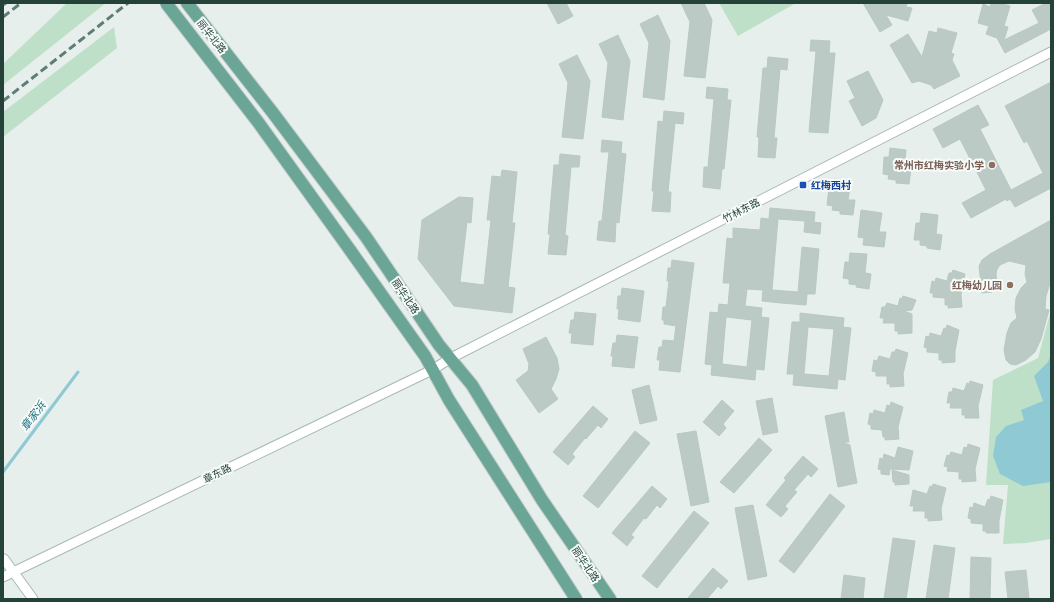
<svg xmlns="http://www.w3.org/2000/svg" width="1054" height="602" font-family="Rubik,'Noto Sans SC',sans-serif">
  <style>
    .green { fill: #bfe0c8 }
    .water { fill: #8ec9d4 }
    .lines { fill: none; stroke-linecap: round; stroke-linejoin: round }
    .stream { stroke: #8ec9d4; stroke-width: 3 }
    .building { fill: #bbcac4; stroke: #b8c9c2; fill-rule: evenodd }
    .minor-casing { stroke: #a8b8b2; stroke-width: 11 }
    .primary-casing { stroke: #c2cac8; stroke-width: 14 }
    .minor { stroke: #fff; stroke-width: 9 }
    .primary { stroke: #6aa596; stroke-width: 12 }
    .rail { stroke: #5f7d75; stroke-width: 3; stroke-dasharray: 8 4; stroke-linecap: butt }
    .primary-bridge-casing { stroke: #c2cac8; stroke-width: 14; stroke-linecap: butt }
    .primary-bridge { stroke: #6aa596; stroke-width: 12 }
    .education-dot { fill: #8d6e63; stroke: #f7fbf9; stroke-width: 1.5 }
    .transit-dot { fill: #1a4fb4; stroke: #f7fbf9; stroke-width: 1.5 }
    .labels { text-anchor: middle; stroke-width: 4; stroke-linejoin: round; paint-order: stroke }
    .street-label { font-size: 10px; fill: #24423a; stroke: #f7fbf9 }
    .education-label { font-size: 10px; font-weight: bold; fill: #785e54; stroke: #f7fbf9; text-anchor: end }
    .transit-label { font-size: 10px; font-weight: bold; fill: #164399; stroke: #f7fbf9; text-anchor: start }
    .water-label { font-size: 11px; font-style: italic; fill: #1c6f80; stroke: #f7fbf9 }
  </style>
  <rect width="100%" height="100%" fill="#e6efeb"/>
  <path class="green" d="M67,3H106L3,85V64Z
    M719,3H796L738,36Z
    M114,27L117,48L3,137V112Z
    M1051,310V539L1026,543L1003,544L1008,485H986L993,380L1038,358Z"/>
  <path class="water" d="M1051,355V482L1023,486L1000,474L993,456L996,437L1006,426L1024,420L1021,410L1043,401L1034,376L1048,362Z"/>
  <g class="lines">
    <path class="stream" d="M3,472L78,372"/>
  </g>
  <path class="building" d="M547,3H566L573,16L558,24Z
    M681,3H704L712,20L705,78L684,76L690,22Z
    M863,3H907L906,7L912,8L908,21L886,15L892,25L880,32Z
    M991,3H1000L1010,6L1004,26L1008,27L1004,40L1039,23L1032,10L1046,3H1051V29L1005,53L997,38L986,34L989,26L978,23L983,4L990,7Z
    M658,15L670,41L664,100L643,97L649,43L640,24Z
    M938,28L957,33L951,53L954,54L952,60L960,76L934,89L931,85L919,81L912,83L890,45L908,34L922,57L929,31L937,33Z
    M618,35L630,61L623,120L602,117L608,63L599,44Z
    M811,40L830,41L829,53H835L828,133L809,132L816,51H810Z
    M577,55L590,81L583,139L562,137L568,83L559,64Z
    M768,57L788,59L787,70L780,69L774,138H777L775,158L758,157L759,137H757L763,68H767Z
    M868,71L883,100L876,118L862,126L849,101L855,98L847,81Z
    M1051,82V188L1015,207L1010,199L1007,201L1006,199L971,218L962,203L986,190L960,139L943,148L933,129L978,105L989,125L980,129L1011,190L1043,173L1027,141L1024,143L1005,106Z
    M707,87L728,89L727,100H731L724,169H722L720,189L703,187L704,167H708L714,99L706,98Z
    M664,111L684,113L683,124L675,123L668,192H671L670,212L652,211L654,191H652L658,121L663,122Z
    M602,140L622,142L621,153L626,154L619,223L616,222L615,242L597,240L599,221H602L609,152H601Z
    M890,148L906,150L904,169H911L909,184L896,183V180L888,179L889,175L883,174L884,157H889Z
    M560,154L580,156L579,167H571L565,235L568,236L566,255L548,254L550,234H548L554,165H559Z
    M502,170L517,172L512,223H515L508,287L515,288L512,313L454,306L418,259L422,220L459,197L473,198L471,223L467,222L460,282L484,285L491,220H487L492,176L501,177Z
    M834,179L851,181L848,200H855L853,215L840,214V211L832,210L833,206L827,205L829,188H833Z
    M770,208L815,212L814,222L821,223L820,234L804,232L805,221L778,219L772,290L798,292L802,247L819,249L815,294H807L806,305L781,303L762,301L763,290L747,289L745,306L762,308L761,317L769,318L764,370L756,369L755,380L711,375L712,365L705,364L710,312L718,313L719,304L728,305L730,283H723L727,238L733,239V228L760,230L761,218L769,219ZM726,317L752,320L747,367L722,364Z
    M861,210L882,213L879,232H886L884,247L863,245L864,238L858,237Z
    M921,213L938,215L936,234L942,235L940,250L927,248V246L920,245V240H914L916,223H920Z
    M1051,220V280L1046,296L1045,309L1049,310L1041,339L1035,352L1026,360L1016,365L1010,364L1006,360L1004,350L1007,333L1011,323L1017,318L1015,309L1016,298L1021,288L1027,282L1025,274L1026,265L1009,261L1000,265L997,269L996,274L997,287L992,292L982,293L979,266L982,260L990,254Z
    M850,253L867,254L865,273L871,274L869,289L856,287L857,285L849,284V279L843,278L845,262H849Z
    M672,260L694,263L680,372L659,370L660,360H657L659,347H662L663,340L674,341L676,326L664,324V320H662L663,307H666L669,281H667L668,268H671Z
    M953,270L965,274L961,295L962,307L948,308V305H945V298L933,297V293H930L932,281L935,282L936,278L947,281L949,273H952Z
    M622,288L644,291L640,322L618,319L619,309H617L618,296H621Z
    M903,296L916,300L912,310L904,311L912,314V333L898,334V331H895V323H883L884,318H880L882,307H885L887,303L898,306L900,298L902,299Z
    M575,312L596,314L593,345L571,343L572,333H569L571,320H574Z
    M800,313L844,318L843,327L851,328L845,380L838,379L837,389L793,385L794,374H787L792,322H800ZM808,327L834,329L829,376L804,374Z
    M947,325L959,330L955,351V362L942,363V360H939V353L927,352V348L924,347L926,336L929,337L930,333L941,336L944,328L946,329Z
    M617,335L638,337L634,368L612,366L613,356H611L613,343H616Z
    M546,337L557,358L559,369L556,379L551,389L558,399L539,413L516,380L528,371L529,364L523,349Z
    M896,349L908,353L903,374L904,386L890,387V384H887V376H876V372L872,371L874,360L877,361L879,356L890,359L892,352H895Z
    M970,381L983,385L978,406L979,418H965V415H962V408H950L951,403H947L949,392H952L953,388L964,391L967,383L969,384Z
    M649,385L657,420L640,424L632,390Z
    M772,398L778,432L763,435L756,401Z
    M722,400L734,411L723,424L726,428L719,436L703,422Z
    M891,402L903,407L898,427L899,439L885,440V437H883L882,430L871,429V425L868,424L870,413L873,414L874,410L885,413L887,405L890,406Z
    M593,406L608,419L601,428L598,425L586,439L585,438L572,454L575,457L568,465L553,452Z
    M844,412L849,442H842L850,445L857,483L838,487L825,416Z
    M635,431L650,443L598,508L583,496Z
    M696,431L709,502L691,506L677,434Z
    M759,438L772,450L734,493L720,482Z
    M968,444L980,448L975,469L976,481L962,482V479H959V472L947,471L948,467L944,466L947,455L949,456L951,452L962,455L964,447L967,448Z
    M898,447L913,451L909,470L890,469L889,475L881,474V470L878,469L880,458L883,459L884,454L895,458Z
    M803,456L818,469L811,477L808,474L794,490L797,492L785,506L788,509L781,517L766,505L786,480L784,478Z
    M892,470L909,475V484L895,485V482H893Z
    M933,484L946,488L941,509L942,520L928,521V518H925V511H913L914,506H910L913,490L927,494L930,486L932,487Z
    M652,486L667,499L660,508L657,505L646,519L644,518L631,535L634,537L627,546L612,533Z
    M830,494L845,506L794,573L779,561Z
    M991,496L1003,500L999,521V533H986V531H983V524L971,523V519L968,518L970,507L973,508L974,503L985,507L988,499L990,500Z
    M753,505L767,576L748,580L735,508Z
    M694,511L709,523L657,588L642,576Z
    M893,538L915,541L906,599H884Z
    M934,545L955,548L948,599H926Z
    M971,557L991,558L990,599H970Z
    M713,568L728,581L721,589L718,586L707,599H687Z
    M1026,570L1029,599H1008L1005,572Z
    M844,575L865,578L863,599H841Z"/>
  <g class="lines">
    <g class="minor-casing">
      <path id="minor" d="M4,559L33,599
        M3,577L432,370L451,358L1051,52"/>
    </g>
    <g class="primary-casing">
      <path id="primary" d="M187,3L273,113L366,237L439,345L472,385L542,500L610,599
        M350,250L425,356L449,400L576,599"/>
    </g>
    <use href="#minor" class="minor"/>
    <use href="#primary" class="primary"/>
    <path class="rail" d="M3,5L6,3
      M3,17L21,3
      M3,101L128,3"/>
    <g class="primary-bridge-casing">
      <path id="primary-bridge" d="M166,3L258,122L350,250"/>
    </g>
    <use href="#primary-bridge" class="primary-bridge"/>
  </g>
  <g class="education-dot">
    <circle cx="992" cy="165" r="4"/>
    <circle cx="1010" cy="285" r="4"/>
  </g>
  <rect class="transit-dot" x="799" y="181" width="8" height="8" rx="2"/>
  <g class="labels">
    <g class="street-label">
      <text transform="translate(212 36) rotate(52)" y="4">丽华北路</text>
      <text transform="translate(741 210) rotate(-27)" y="4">竹林东路</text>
      <text transform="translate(406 296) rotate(56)" y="4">丽华北路</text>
      <text transform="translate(217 473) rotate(-26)" y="4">章东路</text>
      <text transform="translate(586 564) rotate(56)" y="4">丽华北路</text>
    </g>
    <g class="education-label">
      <text x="984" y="169">常州市红梅实验小学</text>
      <text x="1002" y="289">红梅幼儿园</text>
    </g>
    <g class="transit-label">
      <text x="811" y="189">红梅西村</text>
    </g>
    <g class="water-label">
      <text transform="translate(33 416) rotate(-53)" y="4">章家浜</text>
    </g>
  </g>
  <rect width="1054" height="602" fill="none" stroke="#24423a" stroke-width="8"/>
</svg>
